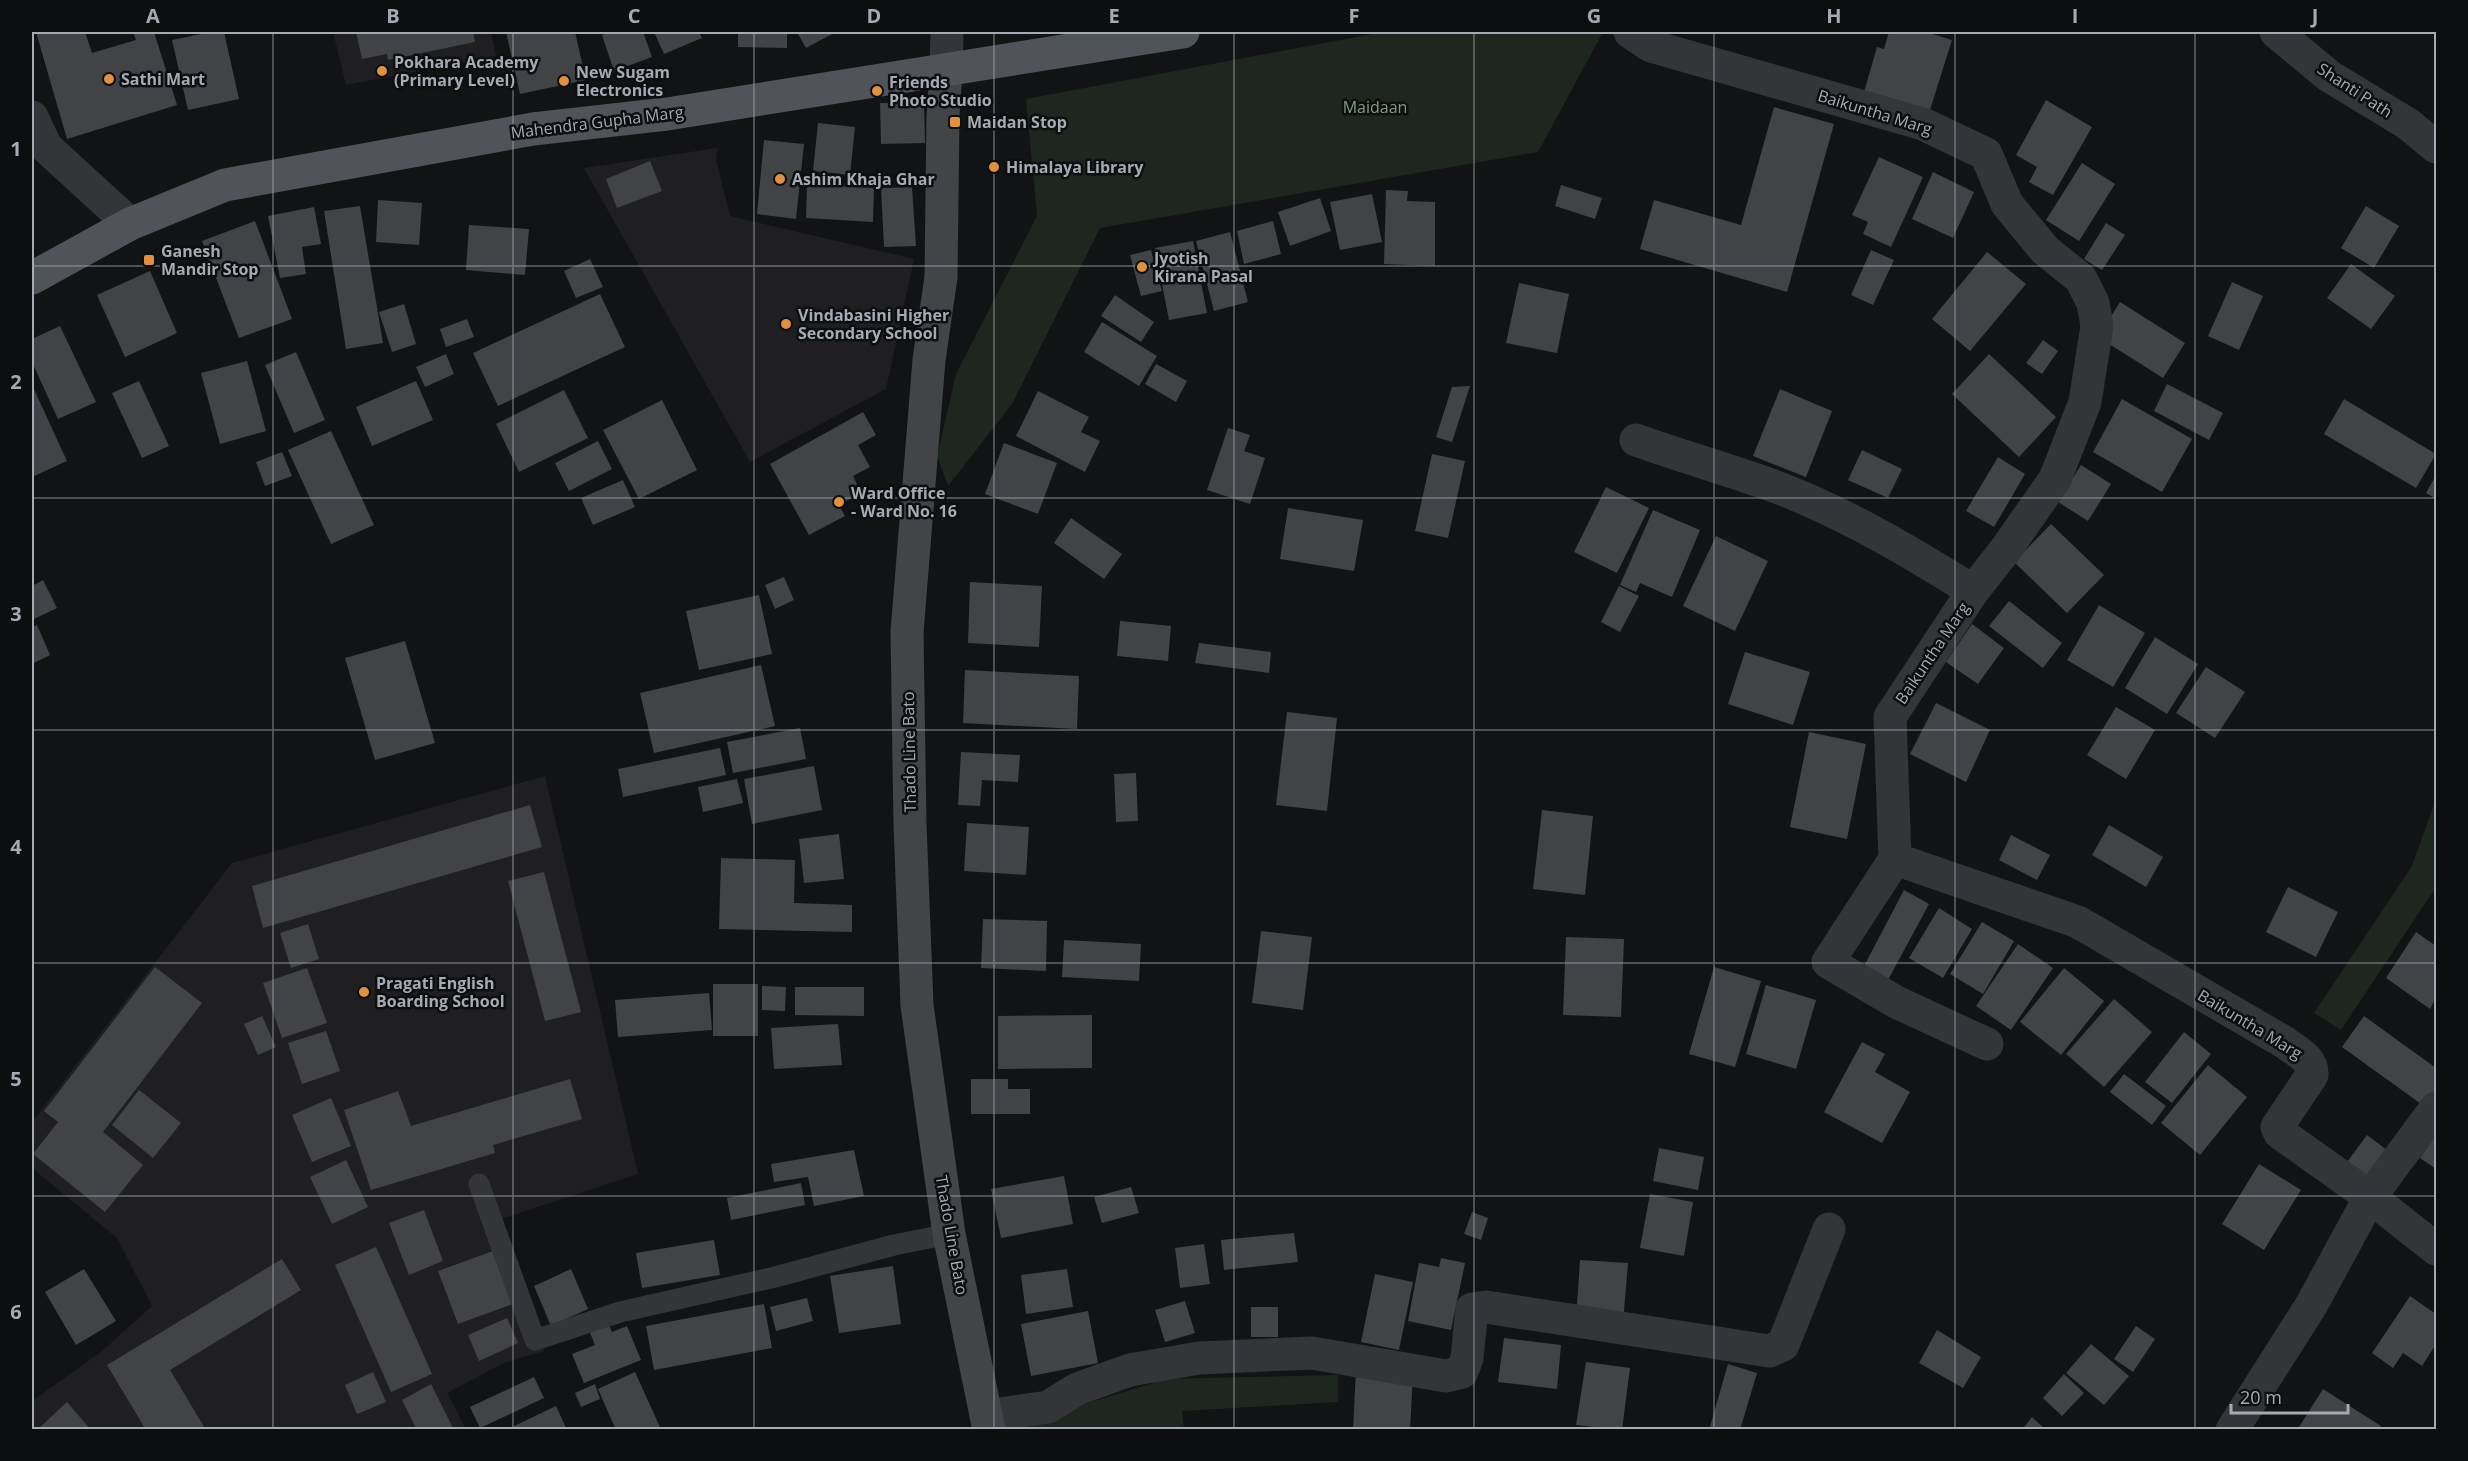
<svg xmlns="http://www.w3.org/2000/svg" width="2468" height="1461" font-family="'Open Sans',sans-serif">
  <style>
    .built { fill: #1f1f21 }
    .green { fill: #1f261f }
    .building { fill: #414347 }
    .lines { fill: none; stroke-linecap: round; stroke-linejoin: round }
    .service { stroke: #343538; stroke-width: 21 }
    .minor { stroke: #343538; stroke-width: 33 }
    .secondary { stroke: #424448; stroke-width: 33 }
    .primary { stroke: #505357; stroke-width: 33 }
    .grid { fill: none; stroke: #a5abb3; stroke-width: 1.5; stroke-opacity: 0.55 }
    .poi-dot { fill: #de9141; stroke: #0d0e0f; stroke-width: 2 }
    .labels { text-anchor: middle; stroke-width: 5; stroke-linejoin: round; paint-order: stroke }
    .poi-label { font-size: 16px; font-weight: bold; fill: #a5abb3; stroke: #0d0e0f; text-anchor: start }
    .street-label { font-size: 16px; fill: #a5abb3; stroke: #0d0e0f }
    .park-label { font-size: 16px; fill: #819c7e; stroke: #0d0e0f }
    .neatline { fill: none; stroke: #a5abb3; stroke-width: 2 }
    .grid-label { font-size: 20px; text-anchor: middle; font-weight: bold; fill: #a5abb3 }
  </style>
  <rect width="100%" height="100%" fill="#121314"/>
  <path class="built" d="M333,32H491L496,56L346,85Z
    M717,148L716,160L730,216L914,259L886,389L750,462L584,168Z
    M545,776L638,1174L498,1220L544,1351L506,1362L447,1393L466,1429H32V1401L101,1352L152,1306L117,1238L32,1168V1122L232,863Z"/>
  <path class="green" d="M1383,32H1603L1538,152L1100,228L1012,404L948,486L937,456L956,374L1037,216L1026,99Z
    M2436,799V887L2341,1030L2314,1013L2412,866Z
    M1338,1375V1402L1182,1411L1184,1429H1002L1167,1379Z"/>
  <path class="building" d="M36,32H85L92,53L136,40L133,32H154L177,105L67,139Z
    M211,32H224L239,99L188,110L172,40Z
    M356,32H473L475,42L388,60L387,54L362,59Z
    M506,32H575L586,80L520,94Z
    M611,32H643L652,57L614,71L602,35Z
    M654,32H699L702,38L664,54Z
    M738,32H787V48L738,47Z
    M797,32H836L806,48Z
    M1889,32H1926L1952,40L1929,113L1864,92L1877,47L1884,49Z
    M2046,100L2092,127L2053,195L2029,182L2037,167L2016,155Z
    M924,102L925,143L881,144L880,103Z
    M1774,107L1834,124L1787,292L1640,249L1654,200L1741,225Z
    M818,123L855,127L850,175L813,171Z
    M764,140L804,144L796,219L757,214Z
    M1879,157L1923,177L1891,247L1863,234L1868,222L1852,215Z
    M650,161L662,191L617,208L606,179Z
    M2082,163L2115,184L2079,241L2046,220Z
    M1933,172L1974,192L1953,238L1912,219Z
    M807,184L874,188L873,222L806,218Z
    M1561,185L1602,198L1595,219L1555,206Z
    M912,187L916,246L884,247L881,188Z
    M1386,190L1408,191L1407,201L1435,202V266L1384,264Z
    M1372,194L1382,242L1340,250L1330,202Z
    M1320,198L1331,231L1290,246L1278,212Z
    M378,200L422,203L419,245L376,242Z
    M360,206L383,343L346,349L324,211Z
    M2366,206L2399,226L2374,268L2341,248Z
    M314,207L321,244L302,247L306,274L280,278L268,216Z
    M255,221L292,319L239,338L202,241Z
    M1273,221L1281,254L1244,264L1237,231Z
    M2106,223L2125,235L2102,270L2084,259Z
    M469,225L529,229L525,275L466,270Z
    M1230,232L1248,302L1214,311L1196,241Z
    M1193,241L1207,313L1169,320L1155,248Z
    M1151,250L1162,291L1141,296L1130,255Z
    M1871,250L1894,260L1873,305L1851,295Z
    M1987,252L2026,284L1970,351L1932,319Z
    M590,259L603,287L576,298L564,271Z
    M2351,264L2395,296L2371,329L2327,298Z
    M150,271L177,333L125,357L97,295Z
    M2232,282L2263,296L2239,350L2208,336Z
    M1519,283L1569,294L1557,353L1506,343Z
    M600,294L625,347L498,406L473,353Z
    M1115,295L1154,322L1141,342L1101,316Z
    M2120,302L2185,343L2163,378L2098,337Z
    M404,304L416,344L392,352L379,312Z
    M467,319L474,337L446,347L440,329Z
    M1102,322L1157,356L1139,386L1084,352Z
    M60,326L96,402L58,419L32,362V339Z
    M2043,340L2058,351L2042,374L2026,363Z
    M296,352L325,420L294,433L265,365Z
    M446,354L454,374L425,387L416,367Z
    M1989,354L2056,417L2019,457L1952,394Z
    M247,361L266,431L220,444L201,373Z
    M1156,364L1187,381L1176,402L1145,384Z
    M139,381L169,446L142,458L112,393Z
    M416,381L433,420L372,446L356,407Z
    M2167,384L2223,413L2209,440L2154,411Z
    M32,385L67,461L32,477Z
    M1470,386L1452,442L1436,437L1452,387Z
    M1780,389L1832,411L1806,477L1753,456Z
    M564,390L588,438L519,472L496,424Z
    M1038,391L1089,417L1081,432L1100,441L1085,472L1016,436Z
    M2122,399L2192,439L2162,492L2093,452Z
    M2344,399L2436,454L2416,488L2324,434Z
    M662,400L697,470L639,499L603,430Z
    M863,412L876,435L858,445L870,467L853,476L861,493L839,505L845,516L809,535L770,464Z
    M1228,428L1250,435L1244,451L1265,458L1250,504L1207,490Z
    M331,431L374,525L331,544L288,450Z
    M598,441L612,469L569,491L555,463Z
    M1004,443L1057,463L1038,514L985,494Z
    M1862,450L1902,469L1888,498L1848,480Z
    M282,452L292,476L265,486L256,462Z
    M1432,454L1465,461L1448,538L1415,531Z
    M1998,457L2025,474L1994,527L1966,511Z
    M2081,465L2111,484L2088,521L2058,502Z
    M2436,475V499L2426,493Z
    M623,480L635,507L593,525L581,498Z
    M1606,487L1649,508L1617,573L1574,552Z
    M1288,508L1363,520L1354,571L1280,559Z
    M1653,510L1700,530L1672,597L1640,583L1636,592L1620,585Z
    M1071,518L1122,554L1104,579L1054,543Z
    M2051,524L2104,575L2067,613L2014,562Z
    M1716,536L1768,561L1735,631L1683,606Z
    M784,577L794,600L775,609L765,585Z
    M43,580L57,608L32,620V586Z
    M970,582L1042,586L1039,647L968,643Z
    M1619,586L1639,596L1620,632L1601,622Z
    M759,595L772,654L699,670L686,611Z
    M2009,601L2062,643L2043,668L1989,626Z
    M2099,605L2145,633L2113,687L2067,660Z
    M1120,621L1171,626L1168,661L1117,656Z
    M1972,624L2004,648L1978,684L1946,662Z
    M37,625L50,655L32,664V627Z
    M2155,637L2198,664L2167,714L2125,688Z
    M405,641L435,743L375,760L345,658Z
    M1199,643L1271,652L1269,673L1195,663Z
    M1745,652L1810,672L1793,725L1728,704Z
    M761,665L775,726L654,753L640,693Z
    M2206,667L2245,692L2215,738L2176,713Z
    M965,670L1079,676L1077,729L963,723Z
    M1936,703L1990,730L1966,782L1910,754Z
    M2116,707L2155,730L2126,779L2087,755Z
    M1287,712L1337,718L1327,811L1276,805Z
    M800,728L806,759L733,773L727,742Z
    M1809,732L1866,744L1847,839L1790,827Z
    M720,748L726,775L623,797L618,769Z
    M961,752L1020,755L1018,782L982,780L980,806L958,805Z
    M814,766L822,810L752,824L744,779Z
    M1136,773L1138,821L1116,822L1114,774Z
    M737,779L743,803L703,812L698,787Z
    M530,805L542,847L263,928L252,886Z
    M1542,810L1593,816L1585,895L1533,889Z
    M967,823L1029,827L1026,875L964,871Z
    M2109,825L2163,857L2146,887L2092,855Z
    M839,834L844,879L804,883L799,839Z
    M2011,835L2050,855L2037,880L1999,860Z
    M721,858L795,860L794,903L852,905V932L719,929Z
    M544,872L581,1012L545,1021L508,881Z
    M2288,887L2338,912L2316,957L2266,932Z
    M1904,890L1929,904L1888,980L1864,966Z
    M1939,908L1972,929L1943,978L1909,958Z
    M983,919L1047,921L1046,971L981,968Z
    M1982,922L2014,941L1983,994L1950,974Z
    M308,924L319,959L291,968L280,933Z
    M1261,931L1312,937L1303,1010L1252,1003Z
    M2416,932L2436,946V998L2430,1009L2386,978Z
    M1566,937L1624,939L1621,1017L1563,1015Z
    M1064,940L1141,944L1139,981L1062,977Z
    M2018,944L2053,968L2011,1030L1976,1006Z
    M155,967L202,1003L103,1132L143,1165L105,1212L33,1154L58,1122L44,1111Z
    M1714,967L1761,981L1735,1067L1689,1054Z
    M307,968L327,1023L282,1038L263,983Z
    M2064,968L2104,1001L2061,1055L2020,1022Z
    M713,984H758V1036H713Z
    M1766,985L1816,1000L1796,1069L1746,1054Z
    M762,986L786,987L785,1011L762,1010Z
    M795,987H864V1016L795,1015Z
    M709,993L712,1030L618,1037L615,1000Z
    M2114,999L2152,1032L2104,1087L2066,1054Z
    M1092,1015V1068L998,1069V1016Z
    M262,1016L276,1047L258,1055L244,1024Z
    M2364,1016L2436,1068V1097L2428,1109L2342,1047Z
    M838,1024L842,1065L774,1069L771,1028Z
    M326,1031L340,1071L302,1084L288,1043Z
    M2184,1032L2211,1054L2172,1103L2145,1082Z
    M1862,1042L1885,1054L1875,1072L1910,1092L1882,1143L1824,1112Z
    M2208,1065L2247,1097L2200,1155L2161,1123Z
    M2124,1074L2166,1106L2152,1125L2110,1092Z
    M570,1079L582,1119L493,1145L495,1153L371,1190L344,1110L398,1091L411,1126Z
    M971,1079H1008V1089H1030V1114H971Z
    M139,1090L181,1123L153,1158L112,1125Z
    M331,1098L351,1146L312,1162L292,1115Z
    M2436,1134V1169L2420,1158Z
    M2367,1135L2391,1153L2366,1188L2341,1170Z
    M1659,1148L1704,1157L1698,1190L1653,1181Z
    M854,1150L864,1196L814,1206L808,1177L774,1182L771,1164Z
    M346,1160L368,1207L332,1224L310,1177Z
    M2259,1164L2301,1190L2264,1250L2222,1224Z
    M1064,1176L1073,1224L1001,1238L991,1189Z
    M801,1183L805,1205L731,1220L727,1198Z
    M1131,1187L1139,1213L1102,1223L1094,1197Z
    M1650,1194L1693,1202L1684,1256L1640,1248Z
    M424,1210L443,1261L409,1275L389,1223Z
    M1472,1212L1488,1218L1481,1240L1464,1234Z
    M1294,1233L1298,1262L1224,1270L1221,1240Z
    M714,1240L720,1275L642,1288L636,1253Z
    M1204,1244L1210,1284L1180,1288L1175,1248Z
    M376,1247L432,1374L391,1392L335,1265Z
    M493,1251L513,1304L458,1324L438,1271Z
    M1441,1258L1465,1263L1451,1330L1408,1321L1419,1263L1439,1267Z
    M282,1259L301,1290L170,1370L206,1430H146L107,1365Z
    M1580,1260L1628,1263L1623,1323L1576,1320Z
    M893,1266L901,1324L839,1333L830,1276Z
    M84,1269L116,1321L76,1345L45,1292Z
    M571,1269L588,1309L551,1326L534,1286Z
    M1067,1269L1073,1307L1026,1314L1021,1275Z
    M1375,1274L1413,1282L1399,1350L1361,1342Z
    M2410,1296L2436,1314V1344L2422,1366L2403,1353L2393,1368L2372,1353Z
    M807,1298L813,1321L776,1331L770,1307Z
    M1185,1301L1195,1333L1165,1342L1155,1310Z
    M764,1304L772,1348L654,1370L646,1326Z
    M1251,1307H1278V1337H1251Z
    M1088,1311L1098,1363L1031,1376L1021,1324Z
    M507,1318L518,1343L479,1361L468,1335Z
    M607,1320L612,1332L627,1326L641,1360L584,1383L572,1354L595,1345L588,1328Z
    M2136,1326L2155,1339L2133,1372L2114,1359Z
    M1937,1330L1981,1357L1963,1388L1919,1363Z
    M1504,1338L1561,1345L1557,1389L1498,1382Z
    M2091,1344L2129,1376L2104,1405L2066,1373Z
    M1586,1362L1630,1368L1622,1430L1576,1425Z
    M1728,1364L1757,1373L1740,1430H1709Z
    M1356,1370L1413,1374L1410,1430H1353Z
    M373,1372L386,1402L357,1414L345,1385Z
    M635,1372L660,1427L655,1430H616L598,1389Z
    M2064,1374L2084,1393L2062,1416L2043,1398Z
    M534,1377L544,1398L480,1428L470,1407Z
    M431,1384L454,1430H417L402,1400Z
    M595,1384L600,1399L581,1407L575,1393Z
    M2323,1389L2381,1426L2379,1430H2297Z
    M67,1402L91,1430H37Z
    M556,1406L567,1430H506Z
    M2032,1417L2046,1430H2022Z"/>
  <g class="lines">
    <path class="service" d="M479,1184L535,1340L620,1312L775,1277L894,1245L949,1234"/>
    <path class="minor" d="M1630,32L1651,46L1923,124L1986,154L2007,204L2045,250L2081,279L2093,303L2097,326L2085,402L2055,479L2006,549L1973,591L1890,717L1895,859L2078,922L2284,1042C2296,1051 2313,1058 2312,1075L2277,1127L2280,1133L2370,1197L2436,1249
      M2276,32L2329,76L2408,124L2436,147
      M946,70L947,32
      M32,117L46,147L130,224
      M1636,440C1681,456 1726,469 1771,485C1842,511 1909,551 1973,591
      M1895,859L1828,962L1896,1002L1987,1044
      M986,1416L1048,1407L1077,1389L1130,1370L1199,1358L1312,1353L1446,1376L1462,1372L1467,1358L1472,1309L1486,1307L1769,1351L1783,1345L1829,1229
      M2232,1430L2312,1304L2370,1197L2436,1108"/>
    <path class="secondary" d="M946,70L943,115L941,277L929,360L907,632L910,825L917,1005L949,1234L989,1430"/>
    <path class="primary" d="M32,278L130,224L225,185L533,129L667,114L1183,32"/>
  </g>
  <path class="grid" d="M273,32V1430M513,32V1430M754,32V1430M994,32V1430M1234,32V1430M1474,32V1430M1714,32V1430M1955,32V1430M2195,32V1430M32,266H2436M32,498H2436M32,730H2436M32,963H2436M32,1196H2436"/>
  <g class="poi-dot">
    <circle cx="382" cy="71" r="6"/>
    <circle cx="109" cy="79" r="6"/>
    <circle cx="564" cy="81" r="6"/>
    <circle cx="877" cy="91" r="6"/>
    <rect x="949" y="116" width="12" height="12" rx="3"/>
    <circle cx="994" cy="167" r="6"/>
    <circle cx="780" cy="179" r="6"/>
    <rect x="143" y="254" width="12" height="12" rx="3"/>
    <circle cx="1142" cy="267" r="6"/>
    <circle cx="786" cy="324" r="6"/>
    <circle cx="839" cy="502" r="6"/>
    <circle cx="364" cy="992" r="6"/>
  </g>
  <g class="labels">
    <g class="poi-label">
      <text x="394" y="68">Pokhara Academy<tspan x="394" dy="18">(Primary Level)</tspan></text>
      <text x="576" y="78">New Sugam<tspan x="576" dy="18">Electronics</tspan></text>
      <text x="121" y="85">Sathi Mart</text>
      <text x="889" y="88">Friends<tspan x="889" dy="18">Photo Studio</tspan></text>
      <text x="967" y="128">Maidan Stop</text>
      <text x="1006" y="173">Himalaya Library</text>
      <text x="792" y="185">Ashim Khaja Ghar</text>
      <text x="161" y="257">Ganesh<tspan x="161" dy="18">Mandir Stop</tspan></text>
      <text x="1154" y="264">Jyotish<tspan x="1154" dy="18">Kirana Pasal</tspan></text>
      <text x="798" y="321">Vindabasini Higher<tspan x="798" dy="18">Secondary School</tspan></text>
      <text x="851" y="499">Ward Office<tspan x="851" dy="18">- Ward No. 16</tspan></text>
      <text x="376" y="989">Pragati English<tspan x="376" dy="18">Boarding School</tspan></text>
    </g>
    <g class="street-label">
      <text transform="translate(2355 90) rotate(33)" y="6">Shanti Path</text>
      <text transform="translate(1875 112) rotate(17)" y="6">Baikuntha Marg</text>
      <text transform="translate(597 122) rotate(-7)" y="6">Mahendra Gupha Marg</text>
      <text transform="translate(1932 653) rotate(-56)" y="6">Baikuntha Marg</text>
      <text transform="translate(909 752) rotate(-91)" y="6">Thado Line Bato</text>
      <text transform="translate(2250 1024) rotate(31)" y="6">Baikuntha Marg</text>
      <text transform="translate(952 1235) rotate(80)" y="6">Thado Line Bato</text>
    </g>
    <g class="park-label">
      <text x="1375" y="113">Maidaan</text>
    </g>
  </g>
  <rect width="2468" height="1461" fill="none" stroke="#0d0e0f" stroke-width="66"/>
  <path d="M2231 1404v9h117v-9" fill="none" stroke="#a5abb3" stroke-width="3"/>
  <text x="2240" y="1404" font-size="18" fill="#a5abb3" stroke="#0d0e0f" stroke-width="4.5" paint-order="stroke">20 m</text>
  <rect x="33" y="33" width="2402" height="1395" class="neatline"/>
  <g class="grid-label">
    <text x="153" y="23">A</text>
    <text x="393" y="23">B</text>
    <text x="634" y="23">C</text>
    <text x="874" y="23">D</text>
    <text x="1114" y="23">E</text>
    <text x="1354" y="23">F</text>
    <text x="1594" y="23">G</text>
    <text x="1834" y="23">H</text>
    <text x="2075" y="23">I</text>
    <text x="2315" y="23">J</text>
    <text x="16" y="156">1</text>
    <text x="16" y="389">2</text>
    <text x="16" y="621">3</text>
    <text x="16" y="854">4</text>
    <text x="16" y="1086">5</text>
    <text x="16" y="1319">6</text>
  </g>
</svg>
